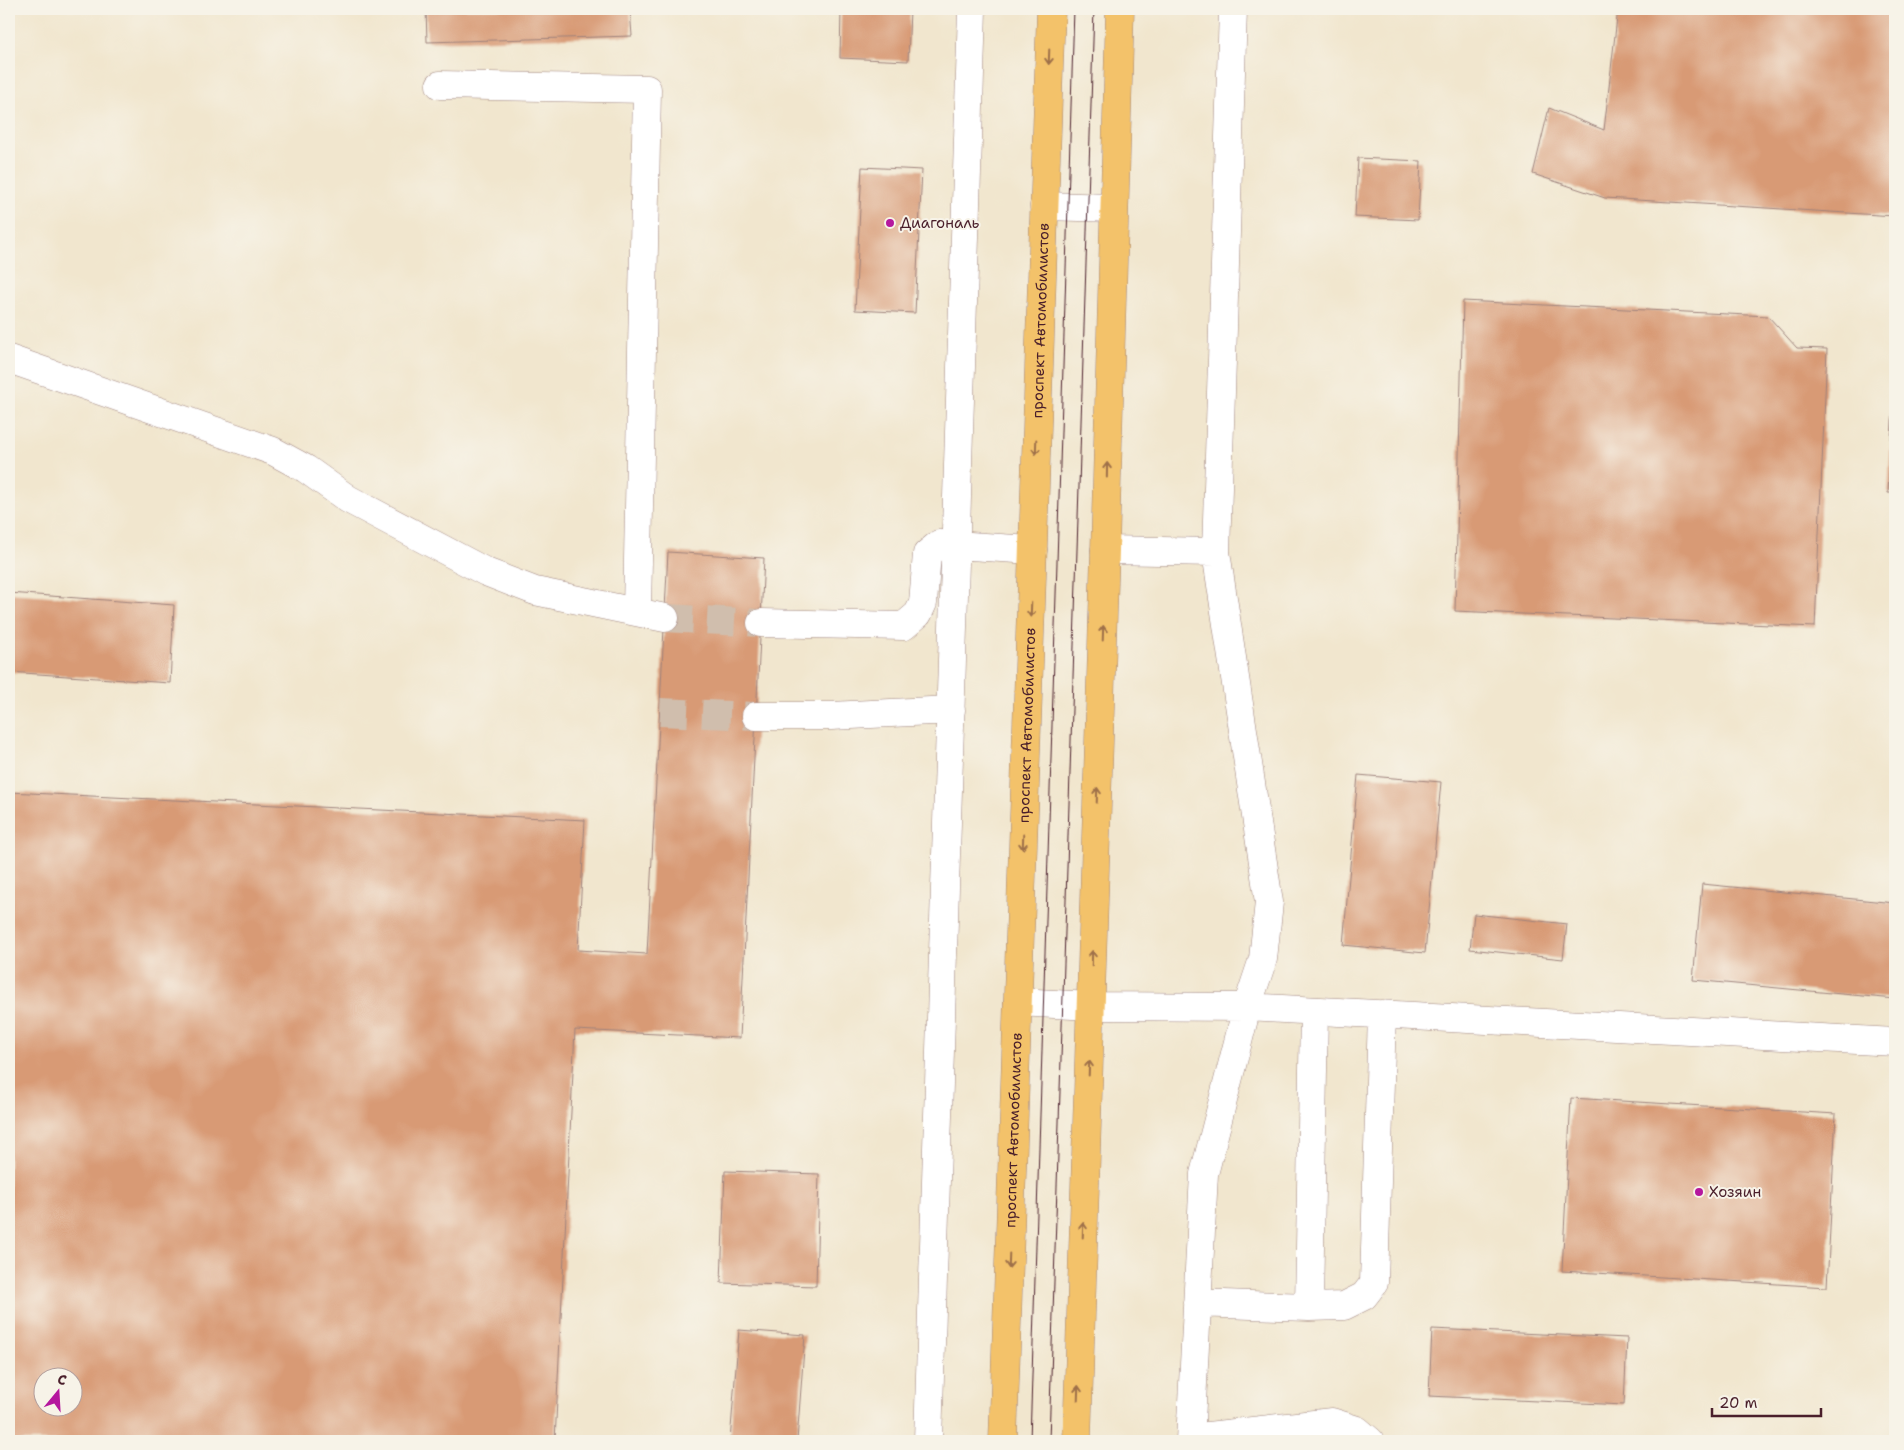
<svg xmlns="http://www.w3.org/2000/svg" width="1904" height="1450" font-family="'Shantell Sans',sans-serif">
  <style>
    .building { fill: #d89a74; fill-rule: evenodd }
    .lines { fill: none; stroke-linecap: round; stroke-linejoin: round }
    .minor-tunnel { stroke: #d0bead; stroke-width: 28; stroke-dasharray: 28 14; stroke-linecap: butt }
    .minor-casing { stroke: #9e827c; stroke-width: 29 }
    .major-casing { stroke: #9e827c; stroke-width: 29 }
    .minor { stroke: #fff; stroke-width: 28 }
    .major { stroke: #f3c26a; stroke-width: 28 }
    .tram { stroke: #4a1f2b; stroke-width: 1 }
    .oneway { stroke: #9e704a }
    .poi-dot { fill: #b5179e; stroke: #f7f3e8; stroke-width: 2 }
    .labels { text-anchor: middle; stroke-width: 4; stroke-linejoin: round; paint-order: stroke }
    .poi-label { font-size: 15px; fill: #4a1f2b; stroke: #f7f3e8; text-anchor: start }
    .street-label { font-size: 15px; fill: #4a1f2b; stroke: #f7f3e8 }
  </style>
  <rect width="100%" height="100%" fill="#f7f3e8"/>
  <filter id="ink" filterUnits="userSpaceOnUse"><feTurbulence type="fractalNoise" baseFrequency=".02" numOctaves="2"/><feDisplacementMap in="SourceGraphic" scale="10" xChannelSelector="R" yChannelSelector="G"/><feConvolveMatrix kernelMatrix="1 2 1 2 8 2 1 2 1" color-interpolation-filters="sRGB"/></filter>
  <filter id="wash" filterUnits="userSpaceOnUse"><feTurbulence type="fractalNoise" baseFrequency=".0096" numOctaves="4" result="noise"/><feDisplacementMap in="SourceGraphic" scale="20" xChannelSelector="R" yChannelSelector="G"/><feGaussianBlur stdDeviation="1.12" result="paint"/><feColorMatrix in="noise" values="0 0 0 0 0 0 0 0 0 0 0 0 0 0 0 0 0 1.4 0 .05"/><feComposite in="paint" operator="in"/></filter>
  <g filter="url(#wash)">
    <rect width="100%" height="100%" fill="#f1e6ce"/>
    <g id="blocks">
      <path class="building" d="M426,9H630L632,36L427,42Z
        M841,9H910L908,61L840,58Z
        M1618,9H1895V216L1605,198L1533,174L1549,108L1604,130Z
        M1358,158L1421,161L1418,220L1355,217Z
        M862,167L922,170L915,313L855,310Z
        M1463,301L1768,316L1797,348L1827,349L1815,627L1455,611Z
        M1894,387H1895V493H1888Z
        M668,552L764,558L740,1038L575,1030L555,1441H9V792L585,820L578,950L647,954ZM42,1378H72V1408H42Z
        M9,593L174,605L170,683L9,672Z
        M1893,654H1895V699H1892Z
        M1358,775L1441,782L1425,953L1343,945Z
        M1702,884L1895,903V999L1693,980Z
        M1474,914L1567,924L1563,959L1470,949Z
        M1571,1098L1836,1114L1827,1287L1562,1271Z
        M725,1171L819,1174L816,1286L721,1283Z
        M1432,1329L1627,1338L1624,1405L1429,1396Z
        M739,1330L805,1335L797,1441H730Z"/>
    </g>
  </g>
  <g filter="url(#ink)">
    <use href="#blocks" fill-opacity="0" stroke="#9e827c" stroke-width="1"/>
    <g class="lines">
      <path class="minor-tunnel" d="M665,618L761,623
        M660,712L756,716"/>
      <g class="minor-casing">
        <path id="minor" d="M440,85L647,89L637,612
          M1044,206L1114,208
          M9,359L273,451L306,469L348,499L486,572L535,591L665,618
          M1105,550L1216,552L1269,902L1263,959L1247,1007L1204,1174L1190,1441
          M1216,552L1233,9
          M761,623L904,626L918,614L923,603L927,554L939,544L1033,550
          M756,716H831L951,710
          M1018,1002L1091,1006L1247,1007L1895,1042
          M1197,1303L1309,1307L1344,1306L1364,1296L1374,1283L1382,1014
          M1309,1307L1314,1011
          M1190,1438L1332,1422L1357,1430L1370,1441
          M928,1441L972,9"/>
      </g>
      <g class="major-casing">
        <g id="major">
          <path id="s1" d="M1003,1441L1051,9"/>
          <path d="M1077,1441L1105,550L1120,9"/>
        </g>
      </g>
      <use href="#minor" class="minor"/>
      <use href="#major" class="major"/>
      <path class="tram" d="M1030,1441L1074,9
        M1049,1441L1094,9"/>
    </g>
    <defs><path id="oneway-shaft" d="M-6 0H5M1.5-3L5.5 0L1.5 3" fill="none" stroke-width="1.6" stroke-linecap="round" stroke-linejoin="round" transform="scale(1.25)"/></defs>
    <g class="oneway">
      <use href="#oneway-shaft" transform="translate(1049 57) rotate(92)"/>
      <use href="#oneway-shaft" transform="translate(1036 447) rotate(92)"/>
      <use href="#oneway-shaft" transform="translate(1107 470) rotate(-89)"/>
      <use href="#oneway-shaft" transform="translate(1031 610) rotate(92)"/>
      <use href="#oneway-shaft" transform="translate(1103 633) rotate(-88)"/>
      <use href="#oneway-shaft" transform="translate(1097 795) rotate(-88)"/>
      <use href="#oneway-shaft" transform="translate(1023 842) rotate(92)"/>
      <use href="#oneway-shaft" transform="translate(1092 958) rotate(-88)"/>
      <use href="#oneway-shaft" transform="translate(1089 1068) rotate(-88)"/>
      <use href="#oneway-shaft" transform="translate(1083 1230) rotate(-88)"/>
      <use href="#oneway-shaft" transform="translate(1009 1261) rotate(92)"/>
      <use href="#oneway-shaft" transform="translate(1078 1393) rotate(-88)"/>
    </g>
  </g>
  <g class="poi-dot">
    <circle cx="890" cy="223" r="5"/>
    <circle cx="1699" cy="1192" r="5"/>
  </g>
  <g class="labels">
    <g class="poi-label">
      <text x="900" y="228">Диагональ</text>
      <text x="1709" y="1197">Хозяин</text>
    </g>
    <g class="street-label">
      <text dy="5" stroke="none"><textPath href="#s1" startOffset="1121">проспект Автомобилистов</textPath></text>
      <text dy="5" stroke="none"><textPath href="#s1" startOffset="716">проспект Автомобилистов</textPath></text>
      <text dy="5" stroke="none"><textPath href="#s1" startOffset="311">проспект Автомобилистов</textPath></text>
    </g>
  </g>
  <rect width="1904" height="1450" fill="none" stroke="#f7f3e8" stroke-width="30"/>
  <g transform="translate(58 1392) rotate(18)"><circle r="24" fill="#f7f3e8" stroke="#b29e9c"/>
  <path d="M0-4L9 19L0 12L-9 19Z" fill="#b5179e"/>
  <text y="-8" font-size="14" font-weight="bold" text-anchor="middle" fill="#4a1f2b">С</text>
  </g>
  <path d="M1712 1408v8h109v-8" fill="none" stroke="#4a1f2b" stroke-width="2.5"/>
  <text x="1719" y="1408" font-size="15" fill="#4a1f2b" stroke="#f7f3e8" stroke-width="4" paint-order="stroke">20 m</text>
</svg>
